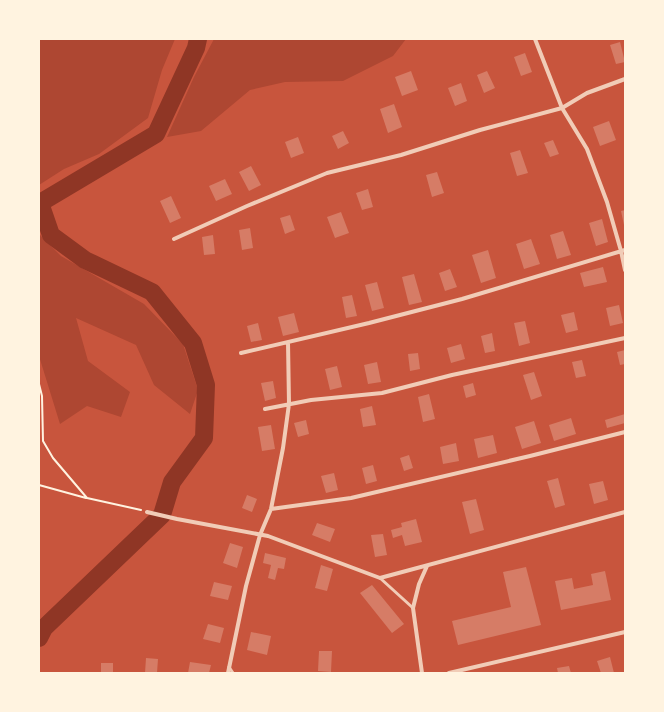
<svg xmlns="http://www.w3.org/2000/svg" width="664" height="712" font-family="'Nunito Sans',sans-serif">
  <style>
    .green { fill: #ae4732 }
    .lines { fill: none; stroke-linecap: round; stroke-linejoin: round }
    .river { stroke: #8f3625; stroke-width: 18 }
    .building { fill: #d67c66 }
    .path { stroke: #fff3e0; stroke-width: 2 }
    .service { stroke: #f1ccb7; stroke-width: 3 }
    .minor { stroke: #f1ccb7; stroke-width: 4 }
  </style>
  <rect width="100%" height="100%" fill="#c8553d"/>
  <path class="green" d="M39,39H175L162,70L148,118L99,154L64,169L39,185Z
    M214,39H406L393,56L343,81L285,82L250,90L201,131L167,137L194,77Z
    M39,234L61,256L144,304L183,344L198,390L190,414L154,385L136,345L76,318L88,361L130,392L121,417L87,406L60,424L39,356Z"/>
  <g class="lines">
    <path class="river" d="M39,638L44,628L162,515L172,482L204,438L206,385L193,343L152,292L85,260L51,235L40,203L156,134L196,48L198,39"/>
  </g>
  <path class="building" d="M620,42L625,62L616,64L610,45Z
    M525,53L532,72L521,76L514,57Z
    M411,71L418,90L402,96L395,77Z
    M487,71L495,88L484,93L477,75Z
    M461,83L467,101L455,106L448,88Z
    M394,104L402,127L388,133L380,109Z
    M609,121L616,140L600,146L593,127Z
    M343,131L349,143L338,149L332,136Z
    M298,137L304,153L291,158L285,142Z
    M553,140L559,154L550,157L544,143Z
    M520,150L528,173L517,176L510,153Z
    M251,166L261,185L249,191L239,172Z
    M437,172L444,193L432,197L426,175Z
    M225,179L232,194L216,201L209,186Z
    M368,189L373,207L362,210L356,193Z
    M171,196L181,218L170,223L160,201Z
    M625,210V225H624L621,211Z
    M341,212L349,233L335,238L327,217Z
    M290,215L295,230L285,234L280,218Z
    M602,219L608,242L596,246L589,223Z
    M250,228L253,248L242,250L239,230Z
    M563,231L571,255L557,259L550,235Z
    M213,235L215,254L204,255L202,237Z
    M531,239L540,264L524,269L516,244Z
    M488,250L496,278L481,283L472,255Z
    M603,267L607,282L584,287L580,273Z
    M450,269L457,287L445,291L439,273Z
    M414,274L422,302L409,305L402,277Z
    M377,282L384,308L372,311L365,285Z
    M352,295L357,316L346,318L342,297Z
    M619,305L623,323L610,326L606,308Z
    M574,312L578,330L566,333L561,315Z
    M294,313L299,332L283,336L278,317Z
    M525,321L530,343L519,346L514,323Z
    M258,323L262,340L251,342L247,326Z
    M492,333L495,351L485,353L481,336Z
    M461,344L465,359L451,363L447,348Z
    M625,350V364L620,365L617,352Z
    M418,353L420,369L410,371L408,354Z
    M582,360L586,376L576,378L572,362Z
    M377,362L381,382L368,384L364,365Z
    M337,366L342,387L330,390L325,369Z
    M534,372L542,396L531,400L523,375Z
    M273,381L276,398L265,401L261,383Z
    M473,383L476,395L466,398L463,386Z
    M429,394L435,419L423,422L418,397Z
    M372,406L376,425L363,427L360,409Z
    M625,414V423L607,428L605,420Z
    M571,418L576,434L554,441L549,425Z
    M306,420L309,434L298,437L294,423Z
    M534,421L541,443L522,449L515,427Z
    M271,425L275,449L262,451L258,427Z
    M493,435L497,453L478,458L474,439Z
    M456,443L459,461L443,464L440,447Z
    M409,455L413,468L404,471L400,458Z
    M373,465L377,481L366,484L362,468Z
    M334,473L338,490L326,493L321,476Z
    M558,478L565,505L555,508L547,481Z
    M603,481L608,500L594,504L589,484Z
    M247,495L257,499L252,512L242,508Z
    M476,499L484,530L470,534L462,502Z
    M416,519L422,542L405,546L402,535L393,538L391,530L402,527L401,523Z
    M317,523L335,529L330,542L312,535Z
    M383,534L387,555L375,557L371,535Z
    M230,543L243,547L237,568L223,563Z
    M265,553L286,558L284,569L278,568L275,580L268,578L271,565L263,563Z
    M321,565L333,569L327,591L315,588Z
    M526,567L541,625L458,645L452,621L511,607L503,572Z
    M605,571L611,600L561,610L555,581L572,578L574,589L593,585L591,574Z
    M214,582L232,586L228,600L210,596Z
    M372,585L404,624L392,633L360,593Z
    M208,624L224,628L220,643L203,639Z
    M251,632L271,636L267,655L247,650Z
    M319,651H332L331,672L318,671Z
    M610,657L614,673H601L597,661Z
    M146,658L158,659L157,673H145Z
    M190,662L211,665L209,673H188Z
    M101,663H113V673H101Z
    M569,666L571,673H558L557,668Z"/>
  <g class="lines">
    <path class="path" d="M39,384L42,396L43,441L53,458L87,498L141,510
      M39,485L86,498"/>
    <path class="service" d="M380,578L413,608
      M229,667L233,673"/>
    <path class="minor" d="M535,39L562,108L587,149L607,202L621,251L625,270
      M174,239L247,206L327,173L401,155L480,130L562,108L587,93L625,79
      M241,353L369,323L462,299L625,250
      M265,409L311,400L382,393L452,375L625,338
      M271,509L351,498L530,456L625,432
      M147,512L177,519L268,536L380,578L625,512
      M228,673L246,586L260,535L271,509L283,448L289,404L288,342
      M422,673L413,608L419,584L427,566
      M449,673L625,632"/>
  </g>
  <rect width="664" height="712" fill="none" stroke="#fff3e0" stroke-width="80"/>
</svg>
